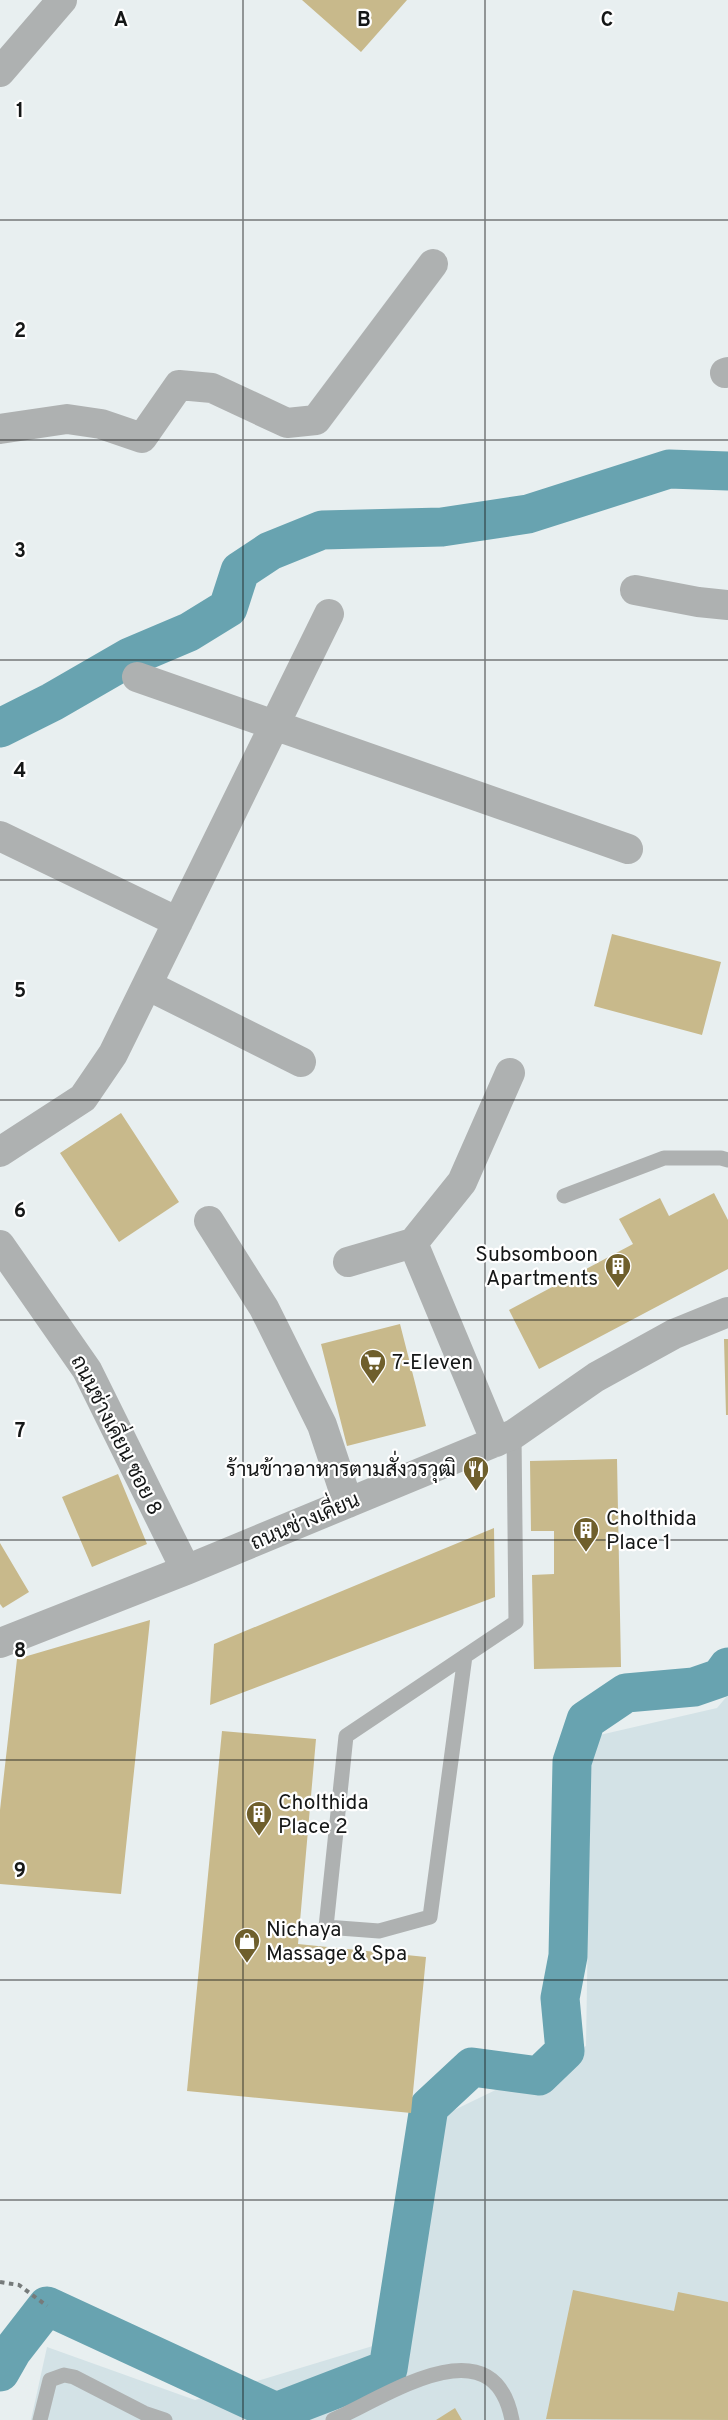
<svg xmlns="http://www.w3.org/2000/svg" width="728" height="2420" font-family="Overpass,Sarabun,sans-serif">
  <style>
    .built { fill: #d3e2e6 }
    .lines { fill: none; stroke-linecap: round; stroke-linejoin: round }
    .canal { stroke: #68a3b0; stroke-width: 39 }
    .building { fill: #c8b98b }
    .path { stroke: #767b7b; stroke-width: 4; stroke-dasharray: 4.5 4.5; stroke-linecap: butt }
    .lane { stroke: #aeb1b1; stroke-width: 15 }
    .street { stroke: #aeb1b1; stroke-width: 30 }
    .grid { fill: none; stroke: #151717; stroke-width: 1.5; stroke-opacity: 0.55 }
    .labels { text-anchor: middle; stroke-width: 4.5; stroke-linejoin: round; paint-order: stroke }
    .poi-label { font-size: 21px; fill: #151717; stroke: #fff; text-anchor: start }
    .street-label { font-size: 21px; fill: #151717; stroke: #fff }
    .grid-label { font-size: 20px; text-anchor: middle; font-weight: bold; fill: #151717; stroke: #fff; stroke-width: 4.5; stroke-linejoin: round; paint-order: stroke }
  </style>
  <rect width="100%" height="100%" fill="#e8eff0"/>
  <path class="built" d="M728,1695V2420H31L47,2347L195,2400L376,2345L446,2114L586,2046L591,1737L717,1708Z"/>
  <g class="lines">
    <path class="canal" d="M0,728L52,702L130,657L189,632L228,608L240,571L270,551L322,530L442,527L528,514L669,469L728,471
      M0,2372L12,2351L47,2306L276,2412L388,2369L429,2107L472,2067L539,2076L565,2051L560,1998L568,1956L572,1762L586,1720L626,1693L694,1687L720,1678L728,1667"/>
  </g>
  <path class="building" d="M302,0H407L361,52Z
    M612,934L721,962L702,1035L594,1006Z
    M121,1113L179,1202L119,1242L60,1153Z
    M714,1193L728,1220V1269L539,1369L509,1310L633,1244L619,1219L660,1198L669,1216Z
    M400,1324L426,1426L347,1446L321,1344Z
    M724,1339H728V1415H726Z
    M617,1459L621,1667L534,1669L532,1575L554,1574V1531H531L530,1461Z
    M118,1474L147,1544L92,1567L62,1497Z
    M494,1528L495,1597L210,1705L214,1644Z
    M0,1543L29,1592L3,1608L0,1604Z
    M150,1620L121,1894L0,1884V1810L17,1659Z
    M222,1731L316,1739L298,1944L426,1957L411,2113L187,2091Z
    M573,2290L674,2311L678,2292L728,2302V2420L546,2419Z
    M455,2408L462,2420H436Z"/>
  <g class="lines">
    <path class="path" d="M0,2282L19,2285L47,2306"/>
    <path class="lane" d="M564,1196L664,1158H721L728,1160
      M465,1656L430,1917L379,1931L326,1927L346,1736L516,1622L514,1434
      M40,2420L50,2380L64,2375L74,2377L144,2413L165,2420
      M333,2420C386,2397 493,2321 512,2420"/>
    <path class="street" d="M0,72L62,0
      M725,373L728,372
      M0,429L67,419L101,424L142,438L179,385L212,388L287,423L316,420L433,264
      M635,590L698,602L728,605
      M137,677L628,849
      M0,836L178,922
      M147,985L301,1062
      M0,1152L83,1098L113,1054L329,614
      M209,1221L264,1308L322,1425L348,1503
      M413,1243L496,1442
      M0,1245L87,1370L186,1570
      M348,1262L413,1243L462,1182L510,1073
      M0,1643L186,1570L514,1434L596,1377L674,1334L728,1312"/>
  </g>
  <path class="grid" d="M243,0V2420M485,0V2420M0,220H728M0,440H728M0,660H728M0,880H728M0,1100H728M0,1320H728M0,1540H728M0,1760H728M0,1980H728M0,2200H728"/>
  <defs>
    <g id="building-pin" transform="scale(1.35)"><path d="M0 17L-7.5 6A9.5 9.5 0 1 1 7.5 6Z" fill="#6f5f2c" stroke="#fff"/><path d="M-4-6H4V6H1V3H-1V6H-4ZM-2.5-4.3h1.7v1.8h-1.7ZM.8-4.3h1.7v1.8H.8ZM-2.5-1h1.7V.8h-1.7ZM.8-1h1.7V.8H.8Z" fill="#fff"/></g>
    <g id="supermarket-pin" transform="scale(1.35)"><path d="M0 17L-7.5 6A9.5 9.5 0 1 1 7.5 6Z" fill="#6f5f2c" stroke="#fff"/><path d="M-6-5.5h2.5l.6 2H6L4.5 2H-2.5L-4.4-4H-6ZM-1.5 3.2a1.3 1.3 0 1 0 .1 0ZM3 3.2a1.3 1.3 0 1 0 .1 0Z" fill="#fff"/></g>
    <g id="restaurant-pin" transform="scale(1.35)"><path d="M0 17L-7.5 6A9.5 9.5 0 1 1 7.5 6Z" fill="#6f5f2c" stroke="#fff"/><path d="M-5-6h1v4h1v-4h1v4h1v-4h1v5L-1.5 .5V6h-2V.5L-5-1ZM5-6V6H3V1.5H1.5Q1.5-4 5-6Z" fill="#fff"/></g>
    <g id="shop-pin" transform="scale(1.35)"><path d="M0 17L-7.5 6A9.5 9.5 0 1 1 7.5 6Z" fill="#6f5f2c" stroke="#fff"/><path d="M-5-2.5h2.3a2.7 3.5 0 0 1 5.4 0H5L5.5 6h-11ZM-1.5-2.5h3a1.5 2.3 0 0 0-3 0Z" fill="#fff"/></g>
  </defs>
  <g fill-rule="evenodd">
    <use href="#building-pin" x="618" y="1266"/>
    <use href="#supermarket-pin" x="373" y="1362"/>
    <use href="#restaurant-pin" x="476" y="1469"/>
    <use href="#building-pin" x="586" y="1530"/>
    <use href="#building-pin" x="259" y="1814"/>
    <use href="#shop-pin" x="247" y="1941"/>
  </g>
  <g class="labels">
    <g class="poi-label">
      <text x="598" y="1261" text-anchor="end">Subsomboon<tspan x="598" dy="24">Apartments</tspan></text>
      <text x="392" y="1369">7-Eleven</text>
      <text x="456" y="1476" text-anchor="end">ร้านข้าวอาหารตามสั่งวรวุฒิ</text>
      <text x="606" y="1525">Cholthida<tspan x="606" dy="24">Place 1</tspan></text>
      <text x="278" y="1809">Cholthida<tspan x="278" dy="24">Place 2</tspan></text>
      <text x="266" y="1936">Nichaya<tspan x="266" dy="24">Massage &amp; Spa</tspan></text>
    </g>
    <g class="street-label">
      <text transform="translate(117 1435) rotate(63)" y="7">ถนนช่างเคี่ยน ซอย 8</text>
      <text transform="translate(305 1521) rotate(-23)" y="7">ถนนช่างเคี่ยน</text>
    </g>
  </g>
  <g class="grid-label">
    <text x="121" y="26">A</text>
    <text x="364" y="26">B</text>
    <text x="607" y="26">C</text>
    <text x="20" y="117">1</text>
    <text x="20" y="337">2</text>
    <text x="20" y="557">3</text>
    <text x="20" y="777">4</text>
    <text x="20" y="997">5</text>
    <text x="20" y="1217">6</text>
    <text x="20" y="1437">7</text>
    <text x="20" y="1657">8</text>
    <text x="20" y="1877">9</text>
  </g>
</svg>
